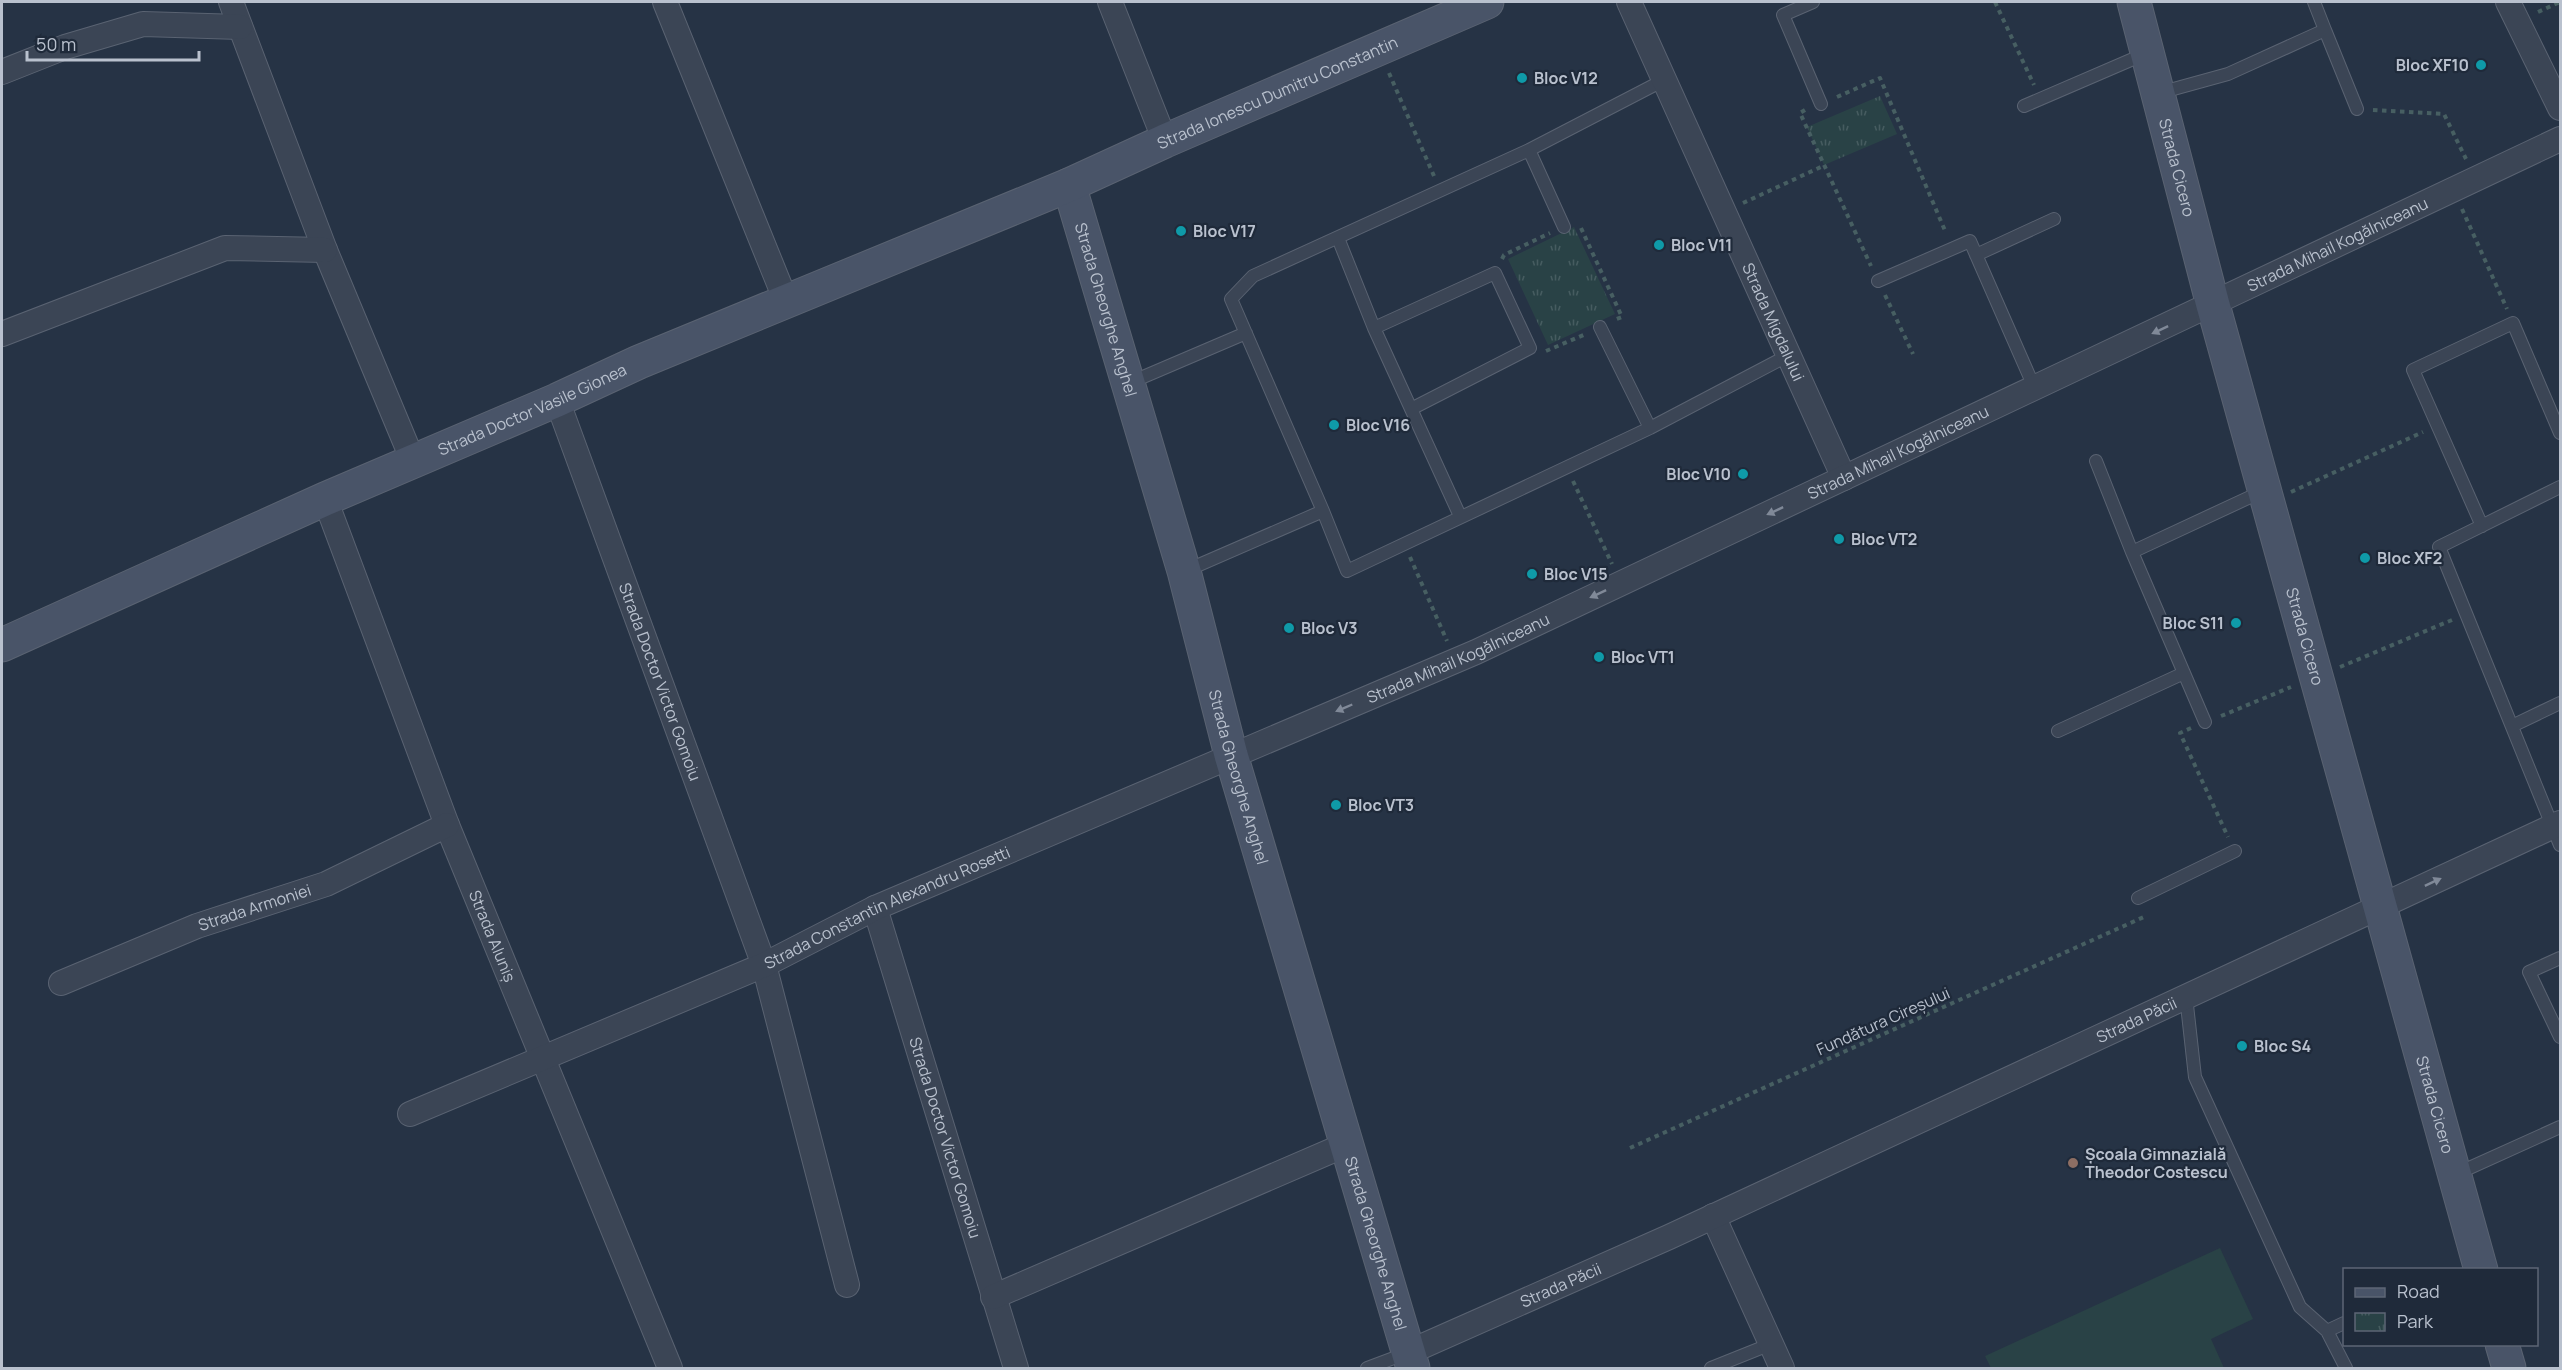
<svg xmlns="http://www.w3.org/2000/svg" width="2562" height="1370" font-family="Manrope,sans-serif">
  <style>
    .green { fill: #294246 }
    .park { fill: url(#park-tufts) }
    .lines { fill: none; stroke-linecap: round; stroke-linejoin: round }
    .lane-casing { stroke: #5a6372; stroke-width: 14 }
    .street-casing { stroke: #5a6372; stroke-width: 26 }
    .secondary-casing { stroke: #5a6372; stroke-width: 35 }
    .path { stroke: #475f62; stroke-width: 4; stroke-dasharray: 4.5 4.5; stroke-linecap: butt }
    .lane { stroke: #3b4555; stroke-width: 12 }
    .street { stroke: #3b4555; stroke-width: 24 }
    .secondary { stroke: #495468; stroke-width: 33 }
    .oneway { fill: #808998 }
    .culture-dot { fill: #0f9aa8; stroke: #1f2a3a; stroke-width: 2 }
    .education-dot { fill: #8d6e63; stroke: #1f2a3a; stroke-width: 2 }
    .labels { text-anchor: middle; stroke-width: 4.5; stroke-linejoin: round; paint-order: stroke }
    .poi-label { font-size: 16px; font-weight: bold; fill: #b9c1ce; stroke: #1f2a3a; text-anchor: start }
    .street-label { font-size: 16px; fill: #b9c1ce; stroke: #1f2a3a }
  </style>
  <defs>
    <pattern id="park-tufts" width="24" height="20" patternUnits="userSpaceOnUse" patternTransform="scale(1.5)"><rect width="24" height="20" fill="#294246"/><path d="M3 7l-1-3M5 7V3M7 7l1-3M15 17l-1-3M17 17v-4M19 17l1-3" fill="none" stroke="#465c60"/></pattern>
  </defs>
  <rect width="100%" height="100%" fill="#263345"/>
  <path class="green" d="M2220,1248L2253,1319L2211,1339L2224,1368H1991L1985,1356Z"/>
  <path class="park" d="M1880,96L1897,134L1824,165L1807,127Z
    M1574,227L1615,314L1548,345L1508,259Z"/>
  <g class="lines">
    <g class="lane-casing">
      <path id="lane" d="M1813,2L1783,15L1821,104
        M2325,30L2357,109
        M2159,93L2228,74L2325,30L2314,2
        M2024,106L2147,53
        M1529,150L1564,227
        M1338,238L1374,328L1460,516
        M1976,255L2054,219
        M1878,281L1970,241L2035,389
        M1600,327L1650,428
        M1374,328L1495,273L1530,348L1411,409
        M1129,383L1246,333
        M2096,461L2132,552L2205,722
        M2560,487L2439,547L2560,845
        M1323,511L1231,299L1253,276L1529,150L1664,80
        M2482,526L2413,370L2513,323L2560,433
        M2132,552L2263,491
        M1185,571L1323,511L1347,571L1650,428L1787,356
        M2512,726L2560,703
        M2058,731L2184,673
        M2138,898L2235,851
        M2560,958L2529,972L2560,1037
        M2186,996L2195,1077L2300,1307L2327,1331L2344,1323
        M2456,1174L2560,1127
        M2327,1331L2346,1368
        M1367,1368L1407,1353
        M1711,1368L1771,1344"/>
    </g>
    <g class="street-casing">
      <g id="street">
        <path d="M231,2L325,250L413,461"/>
        <path d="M665,2L786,301"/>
        <path d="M1110,2L1165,141"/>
        <path id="s1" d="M1629,2L1844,478"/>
        <path d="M2508,2L2560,108"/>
        <path d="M2,72L65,47L143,24L240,27"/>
        <path d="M2,334L225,248L325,250"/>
        <path id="s2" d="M557,400L764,965L847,1285"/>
        <path id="s3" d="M325,499L447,825L670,1368"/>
        <path id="s4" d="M875,908L1016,1368"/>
        <path id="s5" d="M61,983L197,926L326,884L447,825"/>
        <path id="s6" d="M410,1114L764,965L875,908L1476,652L2560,139"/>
        <path d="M1713,1216L1782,1368"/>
        <path d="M993,1297L1345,1145"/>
        <path id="s7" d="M1407,1353L1669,1237L2560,823"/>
      </g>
    </g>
    <g class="secondary-casing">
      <g id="secondary">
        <path id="s8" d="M2134,2L2213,305L2481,1270"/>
        <path id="s9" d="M1069,185L1184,571L1231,755L1413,1368"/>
        <path id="s10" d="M2,645L325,499L557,400L639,362L1069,185L1165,141L1487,2"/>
        <path d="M2502,1344L2509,1368"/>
      </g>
    </g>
    <path class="path" d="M1995,2L2034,85
      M2538,12L2560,2
      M1389,73L1434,176
      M1837,97L1880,78L1946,233
      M1805,110L1800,113L1871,266
      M2373,110L2444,114L2466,159
      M1743,203L1823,166
      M2462,209L2507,309
      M1581,228L1622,317L1614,320
      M1502,259L1504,255L1550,233
      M1885,295L1913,354
      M1546,351L1586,334
      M1573,481L1612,564
      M2291,492L2423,432
      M1410,557L1447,641
      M2340,667L2452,620
      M2221,716L2291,687
      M2191,728L2180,733L2228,837
      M1630,1148L2146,916"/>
    <use href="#lane" class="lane"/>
    <use href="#street" class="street"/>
    <use href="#secondary" class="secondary"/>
  </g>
  <defs><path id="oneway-solid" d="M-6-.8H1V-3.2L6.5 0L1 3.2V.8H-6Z" transform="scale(1.5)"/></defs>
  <g class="oneway">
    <use href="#oneway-solid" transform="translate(2160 330) rotate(155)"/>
    <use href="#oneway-solid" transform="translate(1775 511) rotate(155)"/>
    <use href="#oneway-solid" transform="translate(1598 594) rotate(155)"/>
    <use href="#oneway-solid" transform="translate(1344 708) rotate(157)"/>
    <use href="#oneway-solid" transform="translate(2433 882) rotate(-25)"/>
  </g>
  <g class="culture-dot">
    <circle cx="2481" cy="65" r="6"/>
    <circle cx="1522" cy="78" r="6"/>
    <circle cx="1181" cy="231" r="6"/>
    <circle cx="1659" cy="245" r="6"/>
    <circle cx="1334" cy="425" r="6"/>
    <circle cx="1743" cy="474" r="6"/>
    <circle cx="1839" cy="539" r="6"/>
    <circle cx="2365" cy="558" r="6"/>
    <circle cx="1532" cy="574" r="6"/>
    <circle cx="2236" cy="623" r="6"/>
    <circle cx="1289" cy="628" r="6"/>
    <circle cx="1599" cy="657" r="6"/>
    <circle cx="1336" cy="805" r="6"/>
    <circle cx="2242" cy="1046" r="6"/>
  </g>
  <circle class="education-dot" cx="2073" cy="1163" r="6"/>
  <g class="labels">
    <g class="poi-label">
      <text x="2469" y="71" text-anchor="end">Bloc XF10</text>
      <text x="1534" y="84">Bloc V12</text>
      <text x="1193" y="237">Bloc V17</text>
      <text x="1671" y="251">Bloc V11</text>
      <text x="1346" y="431">Bloc V16</text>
      <text x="1731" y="480" text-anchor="end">Bloc V10</text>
      <text x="1851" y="545">Bloc VT2</text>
      <text x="2377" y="564">Bloc XF2</text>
      <text x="1544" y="580">Bloc V15</text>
      <text x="2224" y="629" text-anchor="end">Bloc S11</text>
      <text x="1301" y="634">Bloc V3</text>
      <text x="1611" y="663">Bloc VT1</text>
      <text x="1348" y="811">Bloc VT3</text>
      <text x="2254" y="1052">Bloc S4</text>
      <text x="2085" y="1160">Școala Gimnazială<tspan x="2085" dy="18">Theodor Costescu</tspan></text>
    </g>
    <g class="street-label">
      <text dy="6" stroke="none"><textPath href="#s10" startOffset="1390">Strada Ionescu Dumitru Constantin</textPath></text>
      <text dy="6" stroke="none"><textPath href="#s8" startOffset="171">Strada Cicero</textPath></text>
      <text dy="6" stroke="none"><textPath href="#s6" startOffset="2115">Strada Mihail Kogălniceanu</textPath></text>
      <text dy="6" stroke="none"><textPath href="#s9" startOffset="130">Strada Gheorghe Anghel</textPath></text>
      <text dy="6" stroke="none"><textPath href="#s1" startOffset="351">Strada Migdalului</textPath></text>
      <text dy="6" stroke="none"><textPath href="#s10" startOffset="580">Strada Doctor Vasile Gionea</textPath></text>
      <text dy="6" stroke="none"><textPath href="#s6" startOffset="1629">Strada Mihail Kogălniceanu</textPath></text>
      <text dy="6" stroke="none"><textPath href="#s8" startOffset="657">Strada Cicero</textPath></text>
      <text dy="6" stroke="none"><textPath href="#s6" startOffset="1143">Strada Mihail Kogălniceanu</textPath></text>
      <text dy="6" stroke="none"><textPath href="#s2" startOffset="300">Strada Doctor Victor Gomoiu</textPath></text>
      <text dy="6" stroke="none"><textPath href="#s9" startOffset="616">Strada Gheorghe Anghel</textPath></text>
      <text dy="6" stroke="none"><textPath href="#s5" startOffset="208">Strada Armoniei</textPath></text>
      <text dy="6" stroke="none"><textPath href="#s6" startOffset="520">Strada Constantin Alexandru Rosetti</textPath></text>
      <text dy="6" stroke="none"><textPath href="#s3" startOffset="468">Strada Aluniș</textPath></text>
      <text dy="6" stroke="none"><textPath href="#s7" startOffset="802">Strada Păcii</textPath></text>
      <text transform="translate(1883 1021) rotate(-24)" y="6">Fundătura Cireșului</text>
      <text dy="6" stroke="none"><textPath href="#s8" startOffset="1143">Strada Cicero</textPath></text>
      <text dy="6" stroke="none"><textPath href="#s4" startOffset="240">Strada Doctor Victor Gomoiu</textPath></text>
      <text dy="6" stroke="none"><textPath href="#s9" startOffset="1102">Strada Gheorghe Anghel</textPath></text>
      <text dy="6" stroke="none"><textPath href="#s7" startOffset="168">Strada Păcii</textPath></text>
    </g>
  </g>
  <rect width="2562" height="1370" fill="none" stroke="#b9c1ce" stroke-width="6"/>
  <rect x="2343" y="1268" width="195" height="78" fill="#1f2a3a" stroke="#5d6675" stroke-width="1.5"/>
  <rect x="2355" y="1288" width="30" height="9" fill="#495468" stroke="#5d6675" stroke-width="1.5"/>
  <text x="2397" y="1298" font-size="18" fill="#b9c1ce">Road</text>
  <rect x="2355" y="1313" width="30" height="18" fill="url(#park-tufts)" stroke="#5d6675" stroke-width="1.5"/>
  <text x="2397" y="1328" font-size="18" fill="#b9c1ce">Park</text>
  <path d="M27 51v9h172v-9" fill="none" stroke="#b9c1ce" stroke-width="3"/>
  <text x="36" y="51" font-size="18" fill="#b9c1ce" stroke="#1f2a3a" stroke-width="4.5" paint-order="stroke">50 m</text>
</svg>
